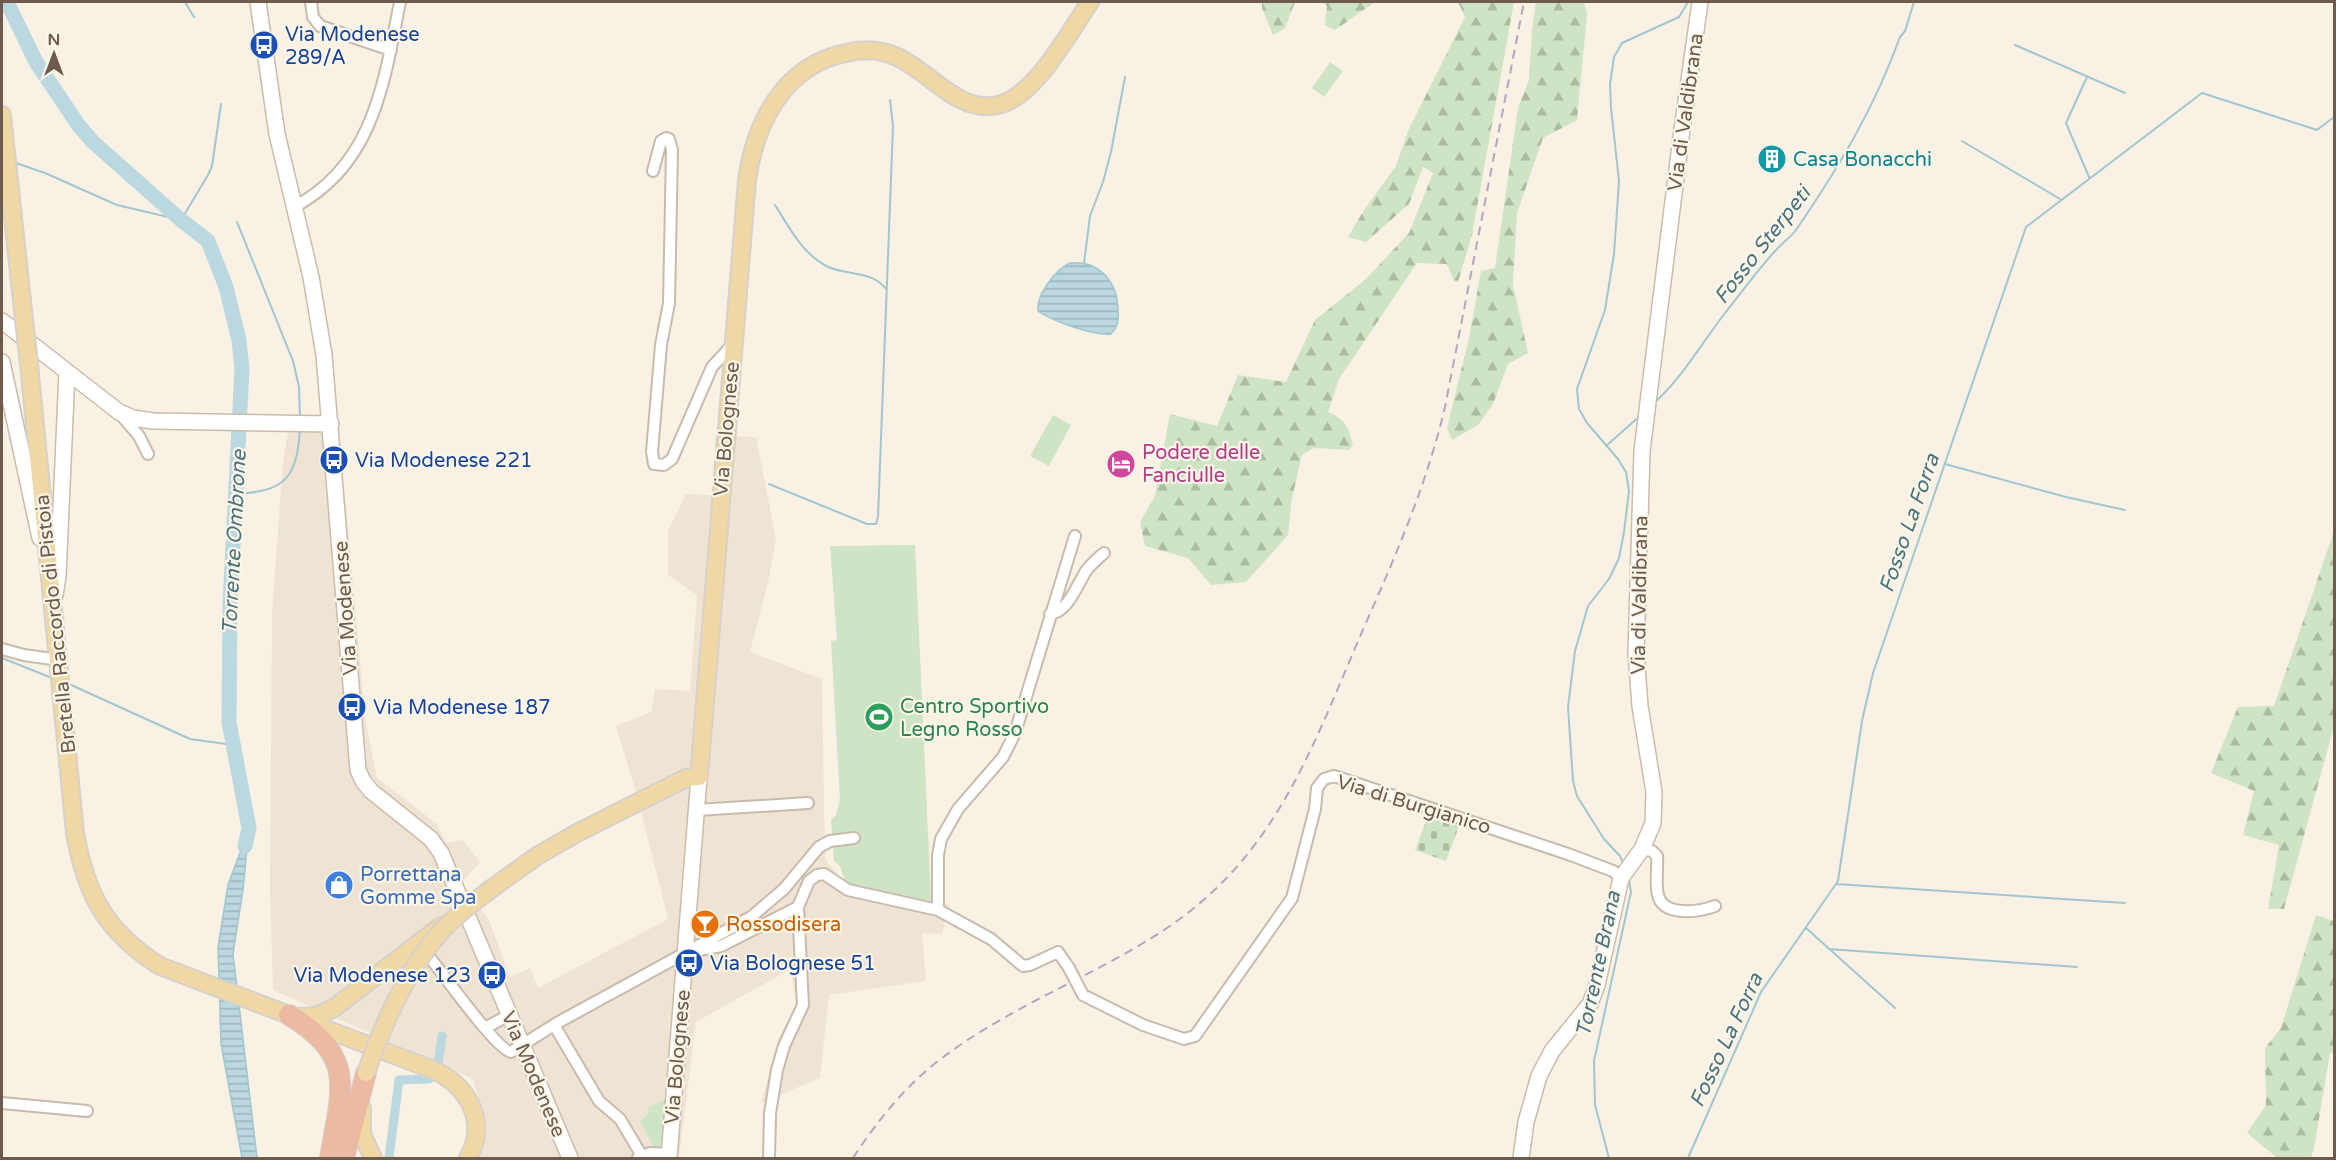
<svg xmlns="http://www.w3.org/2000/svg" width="2336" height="1160" font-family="'Varela Round',sans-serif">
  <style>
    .residential { fill: #efe4d3 }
    .green { fill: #cfe4c4 }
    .forest { fill: url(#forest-firs) }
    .cemetery { fill: url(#cemetery-stones) }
    .water { fill: url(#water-rules); stroke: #a2c6d0; stroke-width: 1.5 }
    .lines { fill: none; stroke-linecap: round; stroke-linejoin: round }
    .stream { stroke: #a2c6d0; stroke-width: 2 }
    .canal { stroke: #bbd8e0; stroke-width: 9 }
    .river { stroke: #bbd8e0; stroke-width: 15 }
    .street-casing { stroke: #c8baac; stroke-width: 14 }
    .secondary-casing { stroke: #cbbbaa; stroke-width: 18 }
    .primary-casing { stroke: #d6d1cd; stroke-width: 20 }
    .highway-casing { stroke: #d6d1cd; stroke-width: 22 }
    .street { stroke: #fff; stroke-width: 10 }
    .secondary { stroke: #fff; stroke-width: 15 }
    .primary { stroke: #f0d8a4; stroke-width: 16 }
    .highway { stroke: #ecbaa2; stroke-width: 20 }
    .rail { stroke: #b5a4c0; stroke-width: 2; stroke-dasharray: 9 6; stroke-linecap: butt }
    .street-bridge-casing { stroke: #c8baac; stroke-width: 14; stroke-linecap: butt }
    .primary-bridge-casing { stroke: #d6d1cd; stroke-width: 20; stroke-linecap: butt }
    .street-bridge { stroke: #fff; stroke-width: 10 }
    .primary-bridge { stroke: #f0d8a4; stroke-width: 16 }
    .labels { text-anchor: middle; stroke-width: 4.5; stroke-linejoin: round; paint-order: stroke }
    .transit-label { font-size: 20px; fill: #164399; stroke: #fcf6e9; text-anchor: start }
    .street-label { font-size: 20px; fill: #6e5b4d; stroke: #fcf6e9 }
    .culture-label { font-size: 20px; fill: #0d838f; stroke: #fcf6e9; text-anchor: start }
    .hotel-label { font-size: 20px; fill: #b23c85; stroke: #fcf6e9; text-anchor: start }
    .leisure-label { font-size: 20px; fill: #27864d; stroke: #fcf6e9; text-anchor: start }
    .shop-label { font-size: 20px; fill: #366cbe; stroke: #fcf6e9; text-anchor: start }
    .food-label { font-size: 20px; fill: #c56008; stroke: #fcf6e9; text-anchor: start }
    .water-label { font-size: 21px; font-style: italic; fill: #4a737f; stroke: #fcf6e9 }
  </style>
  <defs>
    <pattern id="forest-firs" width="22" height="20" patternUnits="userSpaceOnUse" patternTransform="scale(1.5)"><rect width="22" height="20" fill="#cfe4c4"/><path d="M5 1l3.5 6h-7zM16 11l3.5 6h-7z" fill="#acbca1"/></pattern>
    <pattern id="cemetery-stones" width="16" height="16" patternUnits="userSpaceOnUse" patternTransform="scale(1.5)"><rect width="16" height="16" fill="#cfe4c4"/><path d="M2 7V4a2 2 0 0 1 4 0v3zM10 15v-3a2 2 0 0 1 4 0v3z" fill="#acbca1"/></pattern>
    <pattern id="water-rules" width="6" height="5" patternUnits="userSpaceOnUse" patternTransform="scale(1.5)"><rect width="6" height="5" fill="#bbd8e0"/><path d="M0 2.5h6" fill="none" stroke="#9cb2b8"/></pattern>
  </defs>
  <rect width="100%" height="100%" fill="#f9f2e4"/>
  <path class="residential" d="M289,428H339L365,718L377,778L436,823L446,843L463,840L480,862L461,883L489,920L510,977L530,968L538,988L668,919L636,792L616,726L651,712L655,689L690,691L697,595L668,575V531L686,494L712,495L716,436L756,437L776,539L768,582L750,652L822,679L825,859L847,885L903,897L928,901L931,899L949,905L942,934L922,933L926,981L829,995L820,1078L761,1103L778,1039L796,1005L791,969L696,1022L679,1158H480L486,1123L473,1079L273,990L270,891L272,612L283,461Z"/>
  <path class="green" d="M1330,62L1343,71L1324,97L1312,88Z
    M1053,415L1071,425L1049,466L1030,456Z
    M915,545L931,899L924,902L846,885L840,866L834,861L831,820L836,815L840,800L831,641L837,640L830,546Z
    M664,1100L668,1108L663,1148H654L640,1121L648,1114L649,1107Z"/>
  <path class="forest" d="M1262,2H1295L1285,28L1273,35L1262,8Z
    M1322,2H1375L1335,30L1325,25L1327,6Z
    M1458,2H1514L1472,235L1458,282L1454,281L1447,264L1417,263L1339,379L1328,412C1345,419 1348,426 1353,444L1349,450L1314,448L1302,455L1292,498L1288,535L1246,582L1211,585L1188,558L1145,546L1140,522L1155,496L1170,414L1217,426L1238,375L1286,382L1315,320L1365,280L1409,233L1433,173L1423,167L1409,204L1366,242L1348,237L1364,210L1396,166L1408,131L1465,17Z
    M1536,2H1584L1587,14L1577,120L1543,138L1517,213L1513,284L1528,353L1508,364L1493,404L1478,425L1452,440L1447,428L1469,338L1481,271L1495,268L1518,108L1529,80L1532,30Z
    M2334,531V726L2284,909H2268L2279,845L2243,835L2254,791L2211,773L2238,707L2274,706Z
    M2316,915L2334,921V1052L2330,1053L2315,1143L2311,1158H2275V1156L2247,1133L2266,1105L2265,1048L2281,1028Z"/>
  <path class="cemetery" d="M1429,813L1460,824L1446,861L1415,850Z"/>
  <path class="water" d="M1070,263C1100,260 1118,283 1118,311C1119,320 1118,327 1111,334C1095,336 1051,321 1038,311C1036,295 1056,269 1070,263Z
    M249,828L243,890L233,954L257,1158H242L221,1044L218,947L228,885Z"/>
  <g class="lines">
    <path class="stream" d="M185,2L194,17
      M10,7L13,2
      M2015,45L2125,93
      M2087,77L2066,123L2089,177
      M1962,141L2060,199
      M13,162L45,173L117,205L181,220L208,175L212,166L221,104
      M775,205C789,227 802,253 826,266C846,276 872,270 886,289
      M237,222L293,361L299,387L300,419
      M1084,263L1090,216L1103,182L1111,152L1125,77
      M1654,403C1682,378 1702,343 1725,313C1742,292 1758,269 1777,249C1783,242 1791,237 1796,230C1839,167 1874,109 1900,37L1905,31L1914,2
      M1606,446L1641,415
      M1945,464L2066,497L2125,510
      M769,484L867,524H876L878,517L893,126L890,100
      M236,494C285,491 296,479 300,431
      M2,658L52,678
      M69,684L190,739L233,745
      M1624,865L1620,856L1604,839L1577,796L1573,781L1568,707L1575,651L1588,606L1609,579L1619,558L1624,532L1629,491L1626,472L1618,459L1587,423L1579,409L1577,389L1605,310L1614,254L1619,181L1611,108L1610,84L1614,57L1622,43L1679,17L1688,2
      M1836,884L2125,903
      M1806,928L1895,1008
      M1829,949L2077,967
      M1609,1158L1595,1105L1594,1061L1631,892L1629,879
      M1688,1158L1761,992L1838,881L1862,721L1873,673L2026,227L2202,93L2317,130L2334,117"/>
    <path class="canal" d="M438,1064L442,1036
      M389,1158L399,1080L429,1079L432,1076"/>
    <path class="river" d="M7,2L36,62L79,126L93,142L181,220L208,241L226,287L239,340L242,369L230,603L229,722L249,828L245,846"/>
    <g class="street-casing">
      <path id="street" d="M311,2L313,17L320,26L391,50
        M653,171L661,141L666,138L669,139L672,150L669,303L661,345L652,452L654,464L664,465L672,459L712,367L733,344
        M294,207C374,165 384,82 400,2
        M121,415L139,436L148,454
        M1050,614C1068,612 1077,585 1086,571C1091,564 1097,559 1104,553
        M2,649L24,655L59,660
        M697,810L808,803
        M1642,849L1652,851L1657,856C1658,868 1655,883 1658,895C1663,917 1699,912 1715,906
        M938,910V855L941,839L958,809L1003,757L1015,733L1075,536
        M694,951L721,946L798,907
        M431,959C443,974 498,1051 511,1052L557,1023L751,917L784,889L819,847L830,841L854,838
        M1083,995L1143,1025L1184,1039L1195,1036L1292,898L1315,809L1317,788L1324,779L1334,776L1568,854L1613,871L1621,878
        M554,1025L599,1101L620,1119L642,1156
        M485,1028L509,1015
        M2,1103L87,1111
        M638,1158L650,1153L669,1154
        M769,1158L770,1113L777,1070L784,1046L803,1005L798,907L809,881L817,875L824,874L848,890L938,910L991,939L1023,966L1030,965L1058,952L1069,968"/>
    </g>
    <g class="secondary-casing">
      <path id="secondary" d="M258,2L277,134L311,277L324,355L358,770L363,781L371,791L431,839L441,853L570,1158
        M2,321L119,412L133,418L153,421L331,424
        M2,362L40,538
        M55,595L58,576L67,372
        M669,1158L699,777
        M1521,1158L1526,1122L1539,1076L1552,1051L1590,1004L1597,985L1621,878L1642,849L1653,823L1654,792L1640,706L1636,653L1642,451L1681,137L1700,2"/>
    </g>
    <g class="primary-casing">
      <path id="primary" d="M2,115L24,320
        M29,364L75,833C86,895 106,932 160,966L431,1069C467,1084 489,1121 468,1158
        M491,889L537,856L575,834L656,793L686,778L699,777L747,180C755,123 784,65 846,53C862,49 879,49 895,56C929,70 957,114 998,105C1035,97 1070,31 1090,2
        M299,1017L316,1016L334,1008L441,926
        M362,1108V1134L373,1158"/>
    </g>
    <g class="highway-casing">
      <path id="highway" d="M289,1015C358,1057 341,1089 330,1158
        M344,1158L366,1073"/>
    </g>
    <use href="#street" class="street"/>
    <use href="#secondary" class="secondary"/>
    <use href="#primary" class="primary"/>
    <use href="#highway" class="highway"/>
    <path class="rail" d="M853,1158C877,1121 907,1084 942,1058C1012,1005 1095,976 1167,928C1277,854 1312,747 1362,632C1395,557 1426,487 1445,407L1524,2"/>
    <g class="street-bridge-casing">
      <path id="street-bridge" d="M1069,968L1083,995"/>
    </g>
    <g class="primary-bridge-casing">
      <path id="primary-bridge" d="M24,320L29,364
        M366,1073C383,1024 405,974 438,935C453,917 473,903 491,889"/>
    </g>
    <use href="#street-bridge" class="street-bridge"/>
    <use href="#primary-bridge" class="primary-bridge"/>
  </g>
  <defs>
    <g id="bus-disc" transform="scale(1.5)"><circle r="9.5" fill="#1a4fb4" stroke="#fcf6e9"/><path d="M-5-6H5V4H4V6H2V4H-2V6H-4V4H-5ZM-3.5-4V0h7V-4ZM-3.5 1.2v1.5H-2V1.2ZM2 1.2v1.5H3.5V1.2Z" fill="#fff"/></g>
    <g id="building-disc" transform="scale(1.5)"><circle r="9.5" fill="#0f9aa8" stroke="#fcf6e9"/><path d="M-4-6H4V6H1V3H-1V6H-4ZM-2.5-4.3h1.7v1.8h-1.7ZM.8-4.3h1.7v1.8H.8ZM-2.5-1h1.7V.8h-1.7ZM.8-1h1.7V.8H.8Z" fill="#fff"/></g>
    <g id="hotel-disc" transform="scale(1.5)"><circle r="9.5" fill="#d1479c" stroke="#fcf6e9"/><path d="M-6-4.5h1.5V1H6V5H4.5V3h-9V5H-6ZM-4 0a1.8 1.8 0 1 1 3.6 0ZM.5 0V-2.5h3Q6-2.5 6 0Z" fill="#fff"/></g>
    <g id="stadium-disc" transform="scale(1.5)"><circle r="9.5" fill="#2e9e5b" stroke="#fcf6e9"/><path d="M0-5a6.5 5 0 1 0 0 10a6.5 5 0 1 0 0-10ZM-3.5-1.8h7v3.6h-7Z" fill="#fff"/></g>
    <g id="shop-disc" transform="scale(1.5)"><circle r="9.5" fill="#3f7fe0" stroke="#fcf6e9"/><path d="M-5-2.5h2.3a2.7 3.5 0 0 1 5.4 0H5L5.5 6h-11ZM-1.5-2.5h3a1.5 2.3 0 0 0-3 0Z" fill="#fff"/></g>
    <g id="bar-disc" transform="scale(1.5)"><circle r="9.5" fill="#e8710a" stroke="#fcf6e9"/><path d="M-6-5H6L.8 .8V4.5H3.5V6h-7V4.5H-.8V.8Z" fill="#fff"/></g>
  </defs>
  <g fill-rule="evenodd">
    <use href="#bus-disc" x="264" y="45"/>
    <use href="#building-disc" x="1772" y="159"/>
    <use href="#bus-disc" x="334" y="460"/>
    <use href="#hotel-disc" x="1121" y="464"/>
    <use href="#bus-disc" x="352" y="707"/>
    <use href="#stadium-disc" x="879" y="717"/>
    <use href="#shop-disc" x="339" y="885"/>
    <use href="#bar-disc" x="705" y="924"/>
    <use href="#bus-disc" x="689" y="963"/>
    <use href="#bus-disc" x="492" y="975"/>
  </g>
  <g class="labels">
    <g class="transit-label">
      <text x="285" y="41">Via Modenese<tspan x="285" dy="23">289/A</tspan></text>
      <text x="355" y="467">Via Modenese 221</text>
      <text x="373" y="714">Via Modenese 187</text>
      <text x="710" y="970">Via Bolognese 51</text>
      <text x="471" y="982" text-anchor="end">Via Modenese 123</text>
    </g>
    <g class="street-label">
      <text transform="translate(1685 112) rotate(-82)" y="7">Via di Valdibrana</text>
      <text transform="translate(726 429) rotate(-85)" y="7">Via Bolognese</text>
      <text transform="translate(1639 595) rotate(-89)" y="7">Via di Valdibrana</text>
      <text transform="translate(345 608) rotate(-94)" y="7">Via Modenese</text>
      <text transform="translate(55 624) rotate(-96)" y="7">Bretella Raccordo di Pistoia</text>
      <text transform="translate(1414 804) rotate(17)" y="7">Via di Burgianico</text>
      <text transform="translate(677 1057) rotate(-85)" y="7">Via Bolognese</text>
      <text transform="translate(534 1074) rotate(67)" y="7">Via Modenese</text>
    </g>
    <g class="culture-label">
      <text x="1793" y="166">Casa Bonacchi</text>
    </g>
    <g class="hotel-label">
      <text x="1142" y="459">Podere delle<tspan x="1142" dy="23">Fanciulle</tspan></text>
    </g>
    <g class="leisure-label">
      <text x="900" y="713">Centro Sportivo<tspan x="900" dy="23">Legno Rosso</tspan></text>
    </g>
    <g class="shop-label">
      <text x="360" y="881">Porrettana<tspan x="360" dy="23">Gomme Spa</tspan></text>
    </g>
    <g class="food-label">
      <text x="726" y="931">Rossodisera</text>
    </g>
    <g class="water-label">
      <text transform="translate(1762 245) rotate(-52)" y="7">Fosso Sterpeti</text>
      <text transform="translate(1909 523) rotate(-71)" y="7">Fosso La Forra</text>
      <text transform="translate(234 542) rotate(-87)" y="7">Torrente Ombrone</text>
      <text transform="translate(1598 964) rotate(-78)" y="7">Torrente Brana</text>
      <text transform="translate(1726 1040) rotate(-65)" y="7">Fosso La Forra</text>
    </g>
  </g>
  <rect width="2336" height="1160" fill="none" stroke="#6e5b4d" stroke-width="6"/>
  <g transform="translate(54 54)" stroke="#fcf6e9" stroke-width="4.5" paint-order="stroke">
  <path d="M0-4.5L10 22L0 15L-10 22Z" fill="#6e5b4d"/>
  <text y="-9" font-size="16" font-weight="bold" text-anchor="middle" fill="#6e5b4d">N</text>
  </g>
</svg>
